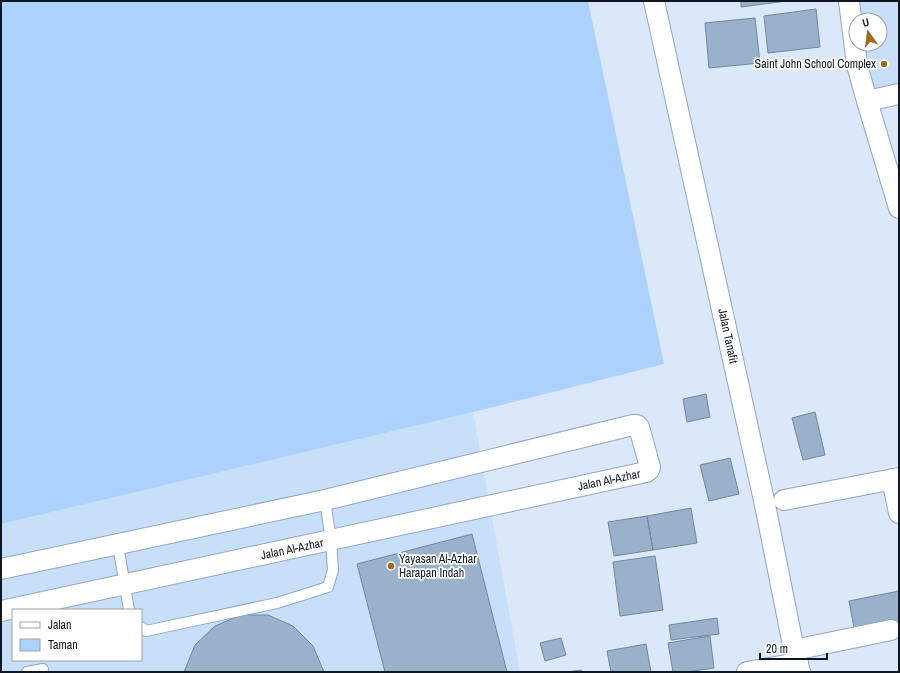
<svg xmlns="http://www.w3.org/2000/svg" width="900" height="673" font-family="'Archivo Narrow',sans-serif">
  <style>
    .built { fill: #c8dffa; fill-rule: evenodd }
    .green { fill: #abd1fc }
    .building { fill: #9ab1cb; stroke: #7187a0 }
    .lines { fill: none; stroke-linecap: round; stroke-linejoin: round }
    .service-casing { stroke: #91a7c1; stroke-width: 12 }
    .minor-casing { stroke: #91a7c1; stroke-width: 22 }
    .service { stroke: #fff; stroke-width: 10 }
    .minor { stroke: #fff; stroke-width: 20 }
    .poi-dot { fill: #9d6a20; stroke: #fff; stroke-width: 1.5 }
    .labels { text-anchor: middle; stroke-width: 3.5; stroke-linejoin: round; paint-order: stroke }
    .poi-label { font-size: 12px; fill: #0e1720; stroke: #fff; text-anchor: end }
    .street-label { font-size: 12px; fill: #0e1720; stroke: #fff }
  </style>
  <rect width="100%" height="100%" fill="#dae8f9"/>
  <path class="built" d="M858,1H899V85L873,91L865,44H880V20H861Z
    M473,412L520,672H1V524ZM13,610H141V660H13Z"/>
  <path class="green" d="M1,1H588L664,364L473,412L1,524Z"/>
  <path class="building" d="M741,1H787L741,7Z
    M816,9L820,47L768,53L764,16Z
    M755,18L760,63L709,68L705,23Z
    M706,394L710,417L687,422L683,399Z
    M815,412L825,455L803,460L792,418Z
    M730,458L739,494L709,501L700,465Z
    M691,508L697,543L653,550L647,516Z
    M647,516L653,550L614,556L608,522Z
    M472,534L507,672H385L357,564Z
    M655,556L663,610L620,616L613,562Z
    M899,591V624L855,633L849,601Z
    M241,615H268L293,626L313,646L324,672H184L195,645L215,626Z
    M717,618L719,634L671,640L669,625Z
    M710,636L714,668L686,672H673L668,643Z
    M561,638L566,655L545,661L540,643Z
    M646,644L651,672H611L607,651Z
    M581,670L582,672H568Z"/>
  <g class="lines">
    <g class="service-casing">
      <path id="service" d="M118,545L129,610
        M141,627L146,631L277,603L328,587L333,570L331,541L325,500
        M27,672L43,669"/>
    </g>
    <g class="minor-casing">
      <path id="minor" d="M654,1L765,505L794,650L800,672
        M849,1L857,65L867,101L899,208
        M867,101L899,94
        M892,479L899,513
        M784,500L899,478
        M1,569L325,500L633,425H637L639,427L650,467L649,470L646,472L1,611
        M794,650L891,630
        M747,672L798,663"/>
    </g>
    <use href="#service" class="service"/>
    <use href="#minor" class="minor"/>
  </g>
  <g class="poi-dot">
    <circle cx="884" cy="64" r="4"/>
    <circle cx="391" cy="566" r="4"/>
  </g>
  <g class="labels">
    <g class="poi-label">
      <text x="876" y="68">Saint John School Complex</text>
      <text x="399" y="563" text-anchor="start">Yayasan Al-Azhar<tspan x="399" dy="14">Harapan Indah</tspan></text>
    </g>
    <g class="street-label">
      <text transform="translate(728 336) rotate(78)" y="4">Jalan Tanafit</text>
      <text transform="translate(609 480) rotate(-12)" y="4">Jalan Al-Azhar</text>
      <text transform="translate(292 549) rotate(-12)" y="4">Jalan Al-Azhar</text>
    </g>
  </g>
  <rect width="900" height="673" fill="none" stroke="#0e1720" stroke-width="4"/>
  <rect x="12" y="609" width="130" height="52" fill="#ffffff" stroke="#9fa2a6"/>
  <rect x="20" y="622" width="20" height="6" fill="#ffffff" stroke="#9fa2a6"/>
  <text x="48" y="629" font-size="12" fill="#0e1720">Jalan</text>
  <rect x="20" y="639" width="20" height="12" fill="#abd1fc" stroke="#9fa2a6"/>
  <text x="48" y="649" font-size="12" fill="#0e1720">Taman</text>
  <g transform="translate(868 32) rotate(346)"><circle r="19" fill="#ffffff" stroke="#9fa2a6"/>
  <path d="M0-3L7 15L0 10L-7 15Z" fill="#9d6a20"/>
  <text y="-6" font-size="11" font-weight="bold" text-anchor="middle" fill="#0e1720">U</text>
  </g>
  <path d="M760 653v6h67v-6" fill="none" stroke="#0e1720" stroke-width="2"/>
  <text x="766" y="653" font-size="12" fill="#0e1720" stroke="#ffffff" stroke-width="3" paint-order="stroke">20 m</text>
</svg>
